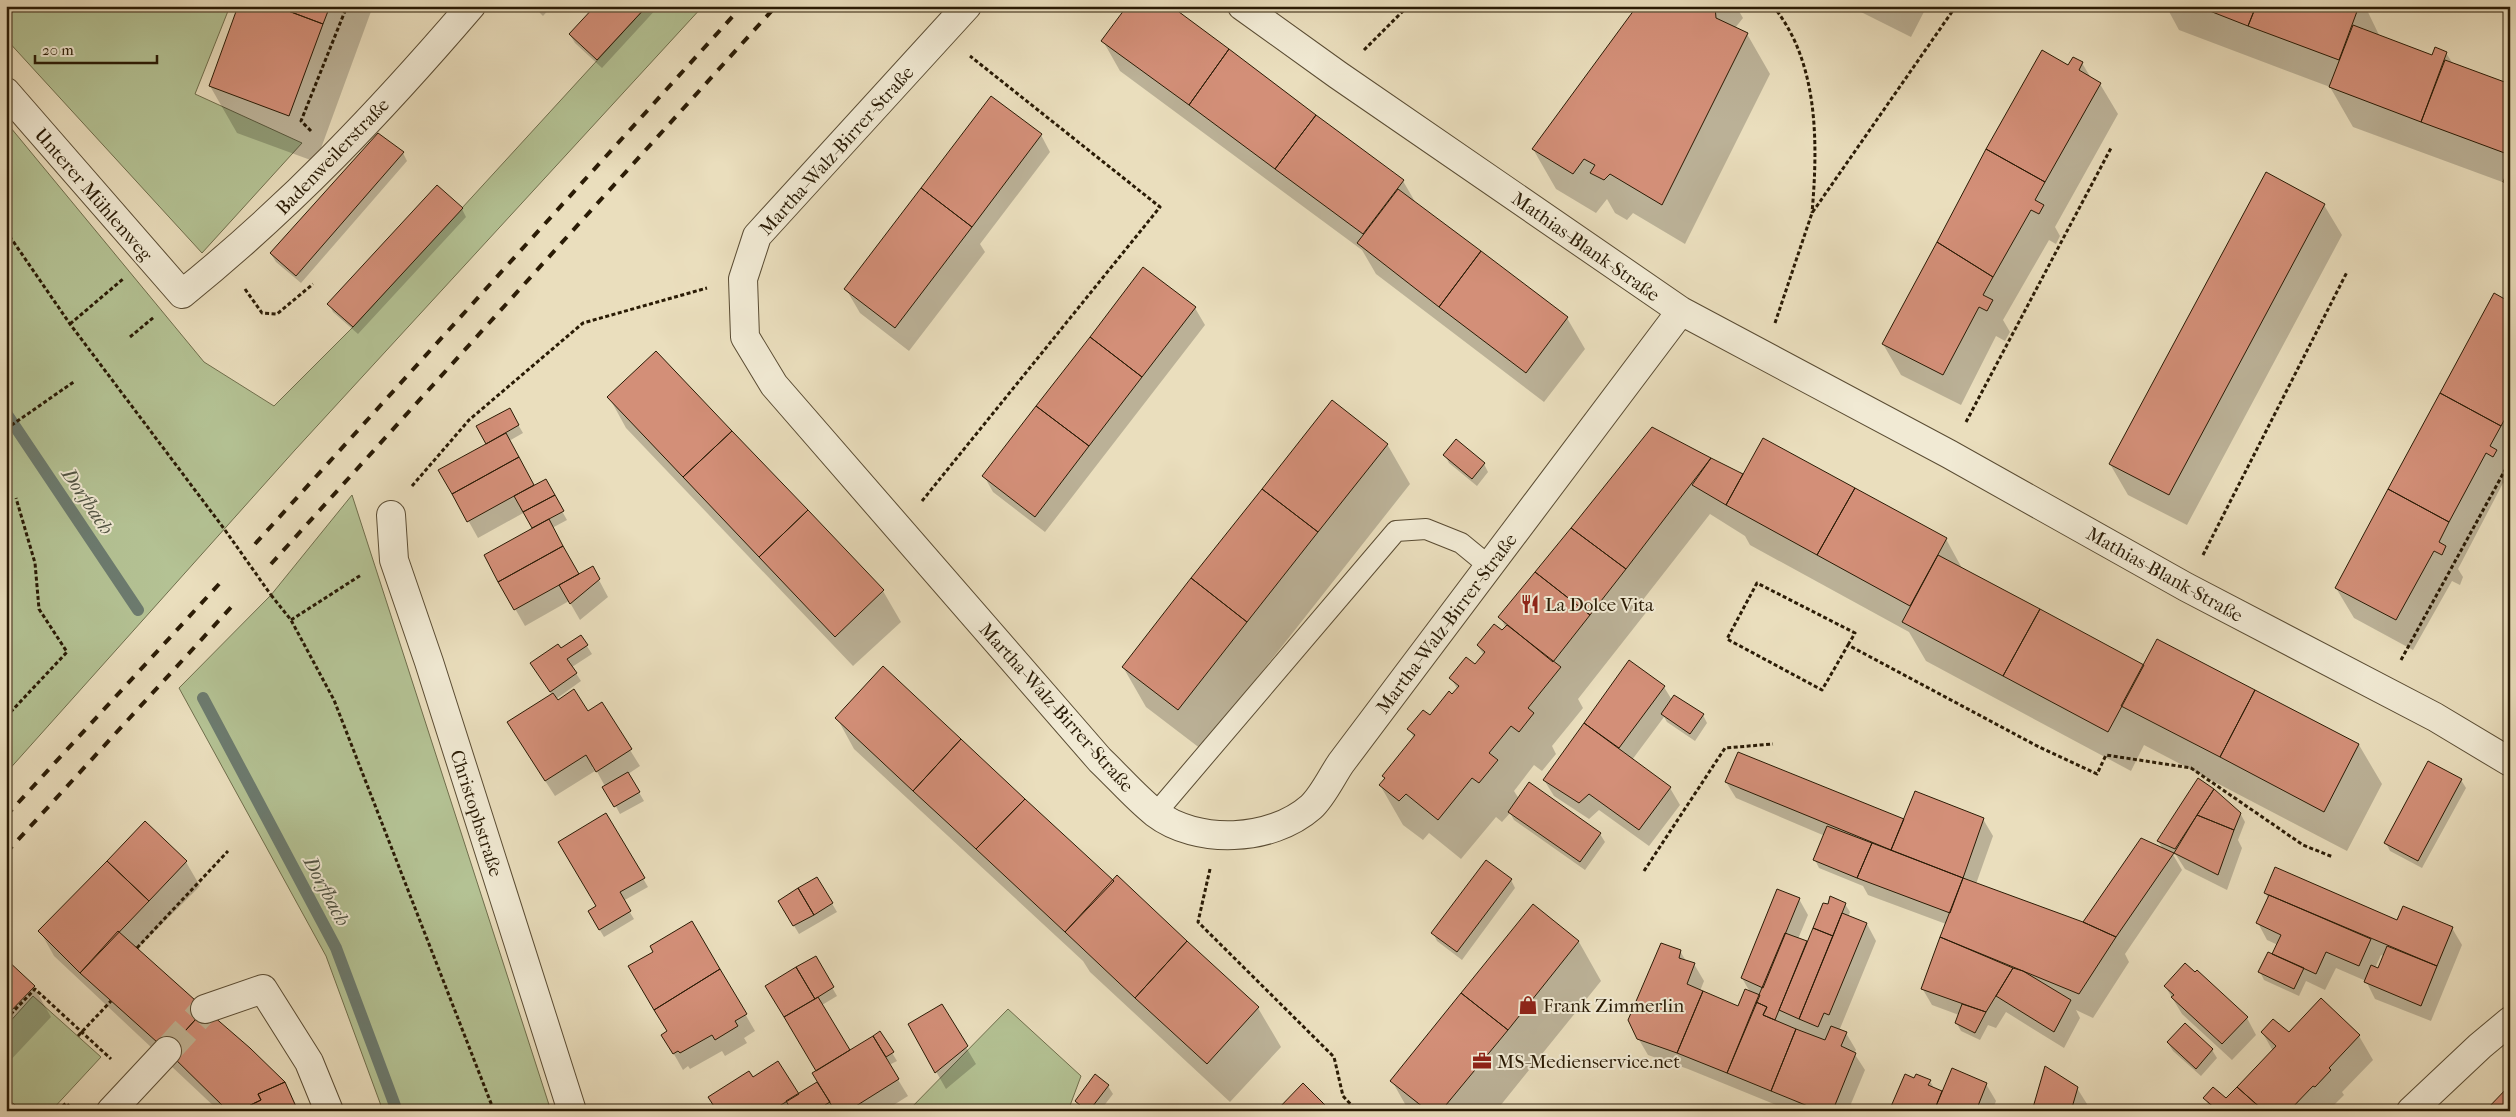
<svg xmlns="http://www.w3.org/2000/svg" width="2516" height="1117" font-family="'IM FELL French Canon',serif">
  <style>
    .green { fill: #b4c294; stroke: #6f6e4c }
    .shadow { fill: #0003; fill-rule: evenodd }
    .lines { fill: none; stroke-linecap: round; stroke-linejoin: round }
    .stream { stroke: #6c7b6f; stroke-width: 12 }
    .building { fill: #d38f78; stroke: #2a1b05 }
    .minor-tunnel { stroke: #c4b798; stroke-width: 28; stroke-dasharray: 28 14; stroke-linecap: butt }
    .service-casing { stroke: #5a4c33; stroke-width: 22 }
    .minor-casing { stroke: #5a4c33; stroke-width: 30 }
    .tertiary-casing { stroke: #5a4c33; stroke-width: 30 }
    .path { stroke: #2a1b05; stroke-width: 3; stroke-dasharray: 4 2.5; stroke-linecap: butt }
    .service { stroke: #f1ead4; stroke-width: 20 }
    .minor { stroke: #f1ead4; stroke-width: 28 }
    .tertiary { stroke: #f1ead4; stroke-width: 28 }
    .rail { stroke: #2a1b05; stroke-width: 4; stroke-dasharray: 9 9; stroke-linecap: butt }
    .path-bridge { stroke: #2a1b05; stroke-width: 3; stroke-dasharray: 4 2.5; stroke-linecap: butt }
    .labels { text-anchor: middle; stroke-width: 4; stroke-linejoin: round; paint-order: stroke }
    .street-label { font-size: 19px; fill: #2a1b05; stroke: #f1ead4 }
    .poi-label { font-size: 19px; fill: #2a1b05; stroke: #f1ead4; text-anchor: start }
    .water-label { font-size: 20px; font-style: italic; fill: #505343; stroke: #f1ead4 }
  </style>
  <rect width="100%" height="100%" fill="#eadebd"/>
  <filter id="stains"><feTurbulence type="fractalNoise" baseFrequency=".004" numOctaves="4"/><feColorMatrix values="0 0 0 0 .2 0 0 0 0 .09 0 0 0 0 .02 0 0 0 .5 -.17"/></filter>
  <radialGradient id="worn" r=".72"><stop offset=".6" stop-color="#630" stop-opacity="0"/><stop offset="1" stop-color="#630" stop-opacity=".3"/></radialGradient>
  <path class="green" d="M10,6H230L195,94L302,143L202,253L6,39V11Z
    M647,6H703L295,450L6,773V122L204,362L274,406L353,327Z
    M352,495L551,1111H383L326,956L179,688L271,595Z
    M33,996L101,1057L51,1111H22L6,1097V1026Z
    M1008,1009L1081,1076L1068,1111H908Z"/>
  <path class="shadow" d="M241,6H373L316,162L237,133L210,86Z
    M533,6H552L543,16Z
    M597,6H659L602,68L575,43L570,35Z
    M1639,6H1736L1743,18L1735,28L1747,34L1770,74L1685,244L1633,213L1627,220L1615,213L1607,199L1596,213L1556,189L1533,149Z
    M1849,6H1927L1911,37Z
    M2166,6H2365L2380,37L2433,57L2446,53L2453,64L2510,86V192L2505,183L2353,127L2330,87L2179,30Z
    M1103,41L1403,181L1417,205L1567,318L1585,349L1544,402L1376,274L1362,250L1120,71Z
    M2082,63L2091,78L2100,84L2118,114L2055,227L2060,236L2056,244L2049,240L2003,320L2010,332L2005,341L1996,336L1961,405L1901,375L1883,344L2069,67Z
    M1041,135L1050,152L980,244L985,252L909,351L860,313L846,289Z
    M403,153L407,161L301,283L276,262L271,254Z
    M2324,205L2342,235L2187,525L2128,495L2110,464Z
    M462,209L466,217L358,334L333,312L329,304Z
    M1144,269L1195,308L1205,325L1045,532L993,492L984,476Z
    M2510,303V486L2503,483L2458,569L2463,577L2460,585L2452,581L2413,650L2354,618L2336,588Z
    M656,353L883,591L901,622L853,666L626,428L609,397Z
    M509,409L523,433L509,441L513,449L536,491L545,481L567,520L552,528L579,575L592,567L608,597L580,620L569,601L525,626L485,556L534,529L525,512L478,538L440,470L488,444Z
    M1653,429L1743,476L1946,539L1963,570L2144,667L2359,745L2382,784L2347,851L2144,745L2131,771L1926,661L1909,632L1750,545L1745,536L1710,514L1642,601L1648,610L1578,699L1583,708L1552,746L1556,754L1542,771L1534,765L1514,791L1519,799L1529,784L1600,834L1605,842L1585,870L1514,820L1510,813L1502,822L1496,817L1461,859L1429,833L1423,840L1403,825L1380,785L1385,779L1383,776L1414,738L1409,729L1430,717L1458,690L1451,678L1475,666L1484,655L1478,646L1506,628L1500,617Z
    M1387,444L1410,484L1201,749L1146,707L1123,667Z
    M1445,455L1484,464L1488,472L1477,486L1449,463Z
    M581,637L592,654L572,667L581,681L556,699L557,702L588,713L630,750L640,766L628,774L644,801L620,814L594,766L592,767L595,771L555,796L518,739L552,695L537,672L561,650Z
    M1630,662L1664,687L1672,700L1703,715L1707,723L1695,741L1667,722L1664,717L1632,760L1670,788L1680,805L1649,846L1599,810L1589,819L1554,796L1544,780Z
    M837,718L1113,882L1258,1008L1281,1047L1230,1102L1090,972L1083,961L854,749Z
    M2198,780L2240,813L2245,822L2238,840L2242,848L2227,890L2185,869L2176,855L2172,853L2182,870L2125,954L2129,962L2093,1018L2076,1010L2080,1018L2064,1048L2006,1012L1996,1028L1988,1025L1980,1040L1961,1031L1956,1022L1959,1015L1932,1005L1922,988L1944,940L1941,937L1946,924L1868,895L1863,886L1819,868L1815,860L1825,836L1736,798L1726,782L1905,821L1983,819L1993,836L1976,884L2088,927L2163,849L2158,841Z
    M2461,780L2466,788L2422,868L2390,851L2386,843Z
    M606,815L648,887L623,901L634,919L604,937L589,912L598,906Z
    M186,862L200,886L137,949L284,1083L299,1111H219L54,956L40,931Z
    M817,878L837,912L799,934L779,901Z
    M1511,880L1515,888L1462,960L1437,941L1433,933Z
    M2265,893L2398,921L2452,928L2462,945L2431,1021L2375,999L2366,981L2336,968L2325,990L2306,981L2299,996L2264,980L2260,972L2276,957L2278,945L2267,940L2258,923L2269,899ZM2381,955L2384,956L2379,970L2375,968Z
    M1799,899L1808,915L1798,939L1808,943L1845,904L1850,912L1848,917L1867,924L1876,941L1839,1031L1846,1033L1856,1050L1854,1053L1865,1070L1848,1111H1791L1688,1069L1648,1055L1638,1038L1680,951L1686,961L1694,964L1704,981L1700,991L1739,1007L1750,992L1742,978Z
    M692,923L755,1031L744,1038L747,1043L725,1056L722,1051L690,1069L688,1066L683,1070L663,1035L669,1032L655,952Z
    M1579,942L1601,981L1496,1111H1409L1392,1081Z
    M815,958L837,996L822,1005L849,1052L880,1033L897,1061L889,1065L908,1096L884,1111H717L752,1079L798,1095L822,1088L818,1072Z
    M6,961L34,987L51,1017L6,1065Z
    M2165,986L2247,1018L2256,1035L2232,1060L2182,1014Z
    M941,1005L976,1064L946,1089L909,1024Z
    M2185,1024L2212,1050L2217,1058L2201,1076L2173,1051L2168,1043Z
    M2262,1032L2359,1036L2373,1060L2342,1092L2344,1095L2328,1111H2212L2205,1098L2226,1100L2273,1051Z
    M1915,1079L1930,1081L1935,1090L1943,1093L1986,1084L1996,1101L1992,1111H1891Z
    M1108,1086L1113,1094L1100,1111L1081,1109L1076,1101Z
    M2077,1088L2087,1104L2085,1111H2033Z"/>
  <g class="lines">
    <path class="stream" d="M6,413L138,610
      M203,698L336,948L397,1111"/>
  </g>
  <path class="building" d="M238,6H275L323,24L289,116L209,86Z
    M275,6H330L323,24Z
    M595,6H647L597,60L569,34Z
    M1127,6H1171L1229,49L1189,105L1101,41Z
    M1637,6H1715L1716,18L1748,33L1662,205L1610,174L1604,180L1590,173L1595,165L1584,159L1573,174L1532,149Z
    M2197,6H2256L2248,26Z
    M2256,6H2359L2339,60L2248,26Z
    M2353,25L2432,55L2435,47L2447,52L2421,122L2329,87Z
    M1229,49L1316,115L1275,169L1189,105Z
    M2042,50L2068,65L2073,57L2083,62L2079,70L2101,83L2045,182L1986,149Z
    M2445,60L2510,84V155L2421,122Z
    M991,96L1042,134L972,227L921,188Z
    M1316,115L1404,180L1363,234L1275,169Z
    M378,133L404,152L296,276L270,253Z
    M1986,149L2045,182L2035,200L2044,205L2039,214L2031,210L1993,277L1937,242Z
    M2510,164V185L2503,182Z
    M2266,172L2325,204L2169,495L2109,464Z
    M437,185L463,208L353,327L327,304Z
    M921,188L972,227L895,328L844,289Z
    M1398,189L1481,251L1439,307L1357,243Z
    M1937,242L1993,277L1983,295L1993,300L1987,311L1979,307L1943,375L1882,344Z
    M1481,251L1568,317L1526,373L1439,307Z
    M1143,267L1196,307L1142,377L1090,337Z
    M2494,293L2510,302V410L2501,426L2440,393Z
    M1090,337L1142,377L1089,446L1036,406Z
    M656,351L732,431L683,477L607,397Z
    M2440,393L2501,426L2490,446L2497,450L2493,457L2486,453L2449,522L2388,489Z
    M1332,400L1388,444L1318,532L1262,489Z
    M1036,406L1089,446L1035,517L982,476Z
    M510,408L519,425L486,444L476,426Z
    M1652,427L1711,458L1626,569L1571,528Z
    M732,431L808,510L759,557L683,477Z
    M506,433L519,457L452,494L438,470Z
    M1763,438L1855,488L1817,555L1726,505Z
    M1456,439L1485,463L1472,479L1443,455Z
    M519,457L534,485L467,522L452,494Z
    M1711,458L1743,474L1726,505L1692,485Z
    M546,479L555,495L523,512L514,496Z
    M1855,488L1947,538L1910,606L1817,555Z
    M1262,489L1318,532L1247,622L1191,578Z
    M2388,489L2449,522L2439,542L2446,546L2442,555L2434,551L2396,620L2335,588Z
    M555,495L564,511L532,528L523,512Z
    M808,510L884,590L835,637L759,557Z
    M549,519L563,546L498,582L484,555Z
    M1571,528L1626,569L1590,615L1535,572Z
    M563,546L579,574L514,610L498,582Z
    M1938,555L2040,609L2003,676L1902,622Z
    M593,566L600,579L570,604L559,585Z
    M1535,572L1590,615L1553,662L1498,617Z
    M1191,578L1247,622L1178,710L1122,667Z
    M2040,609L2144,665L2108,732L2003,676Z
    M1494,624L1502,630L1507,625L1561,667L1528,708L1534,713L1519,732L1511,726L1489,753L1498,760L1479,783L1472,778L1438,820L1406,794L1399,801L1379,785L1385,778L1382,776L1415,735L1407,729L1423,710L1430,715L1449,691L1452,694L1459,686L1449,678L1466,657L1475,664L1485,652L1477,645Z
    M581,635L588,645L567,659L577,673L550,692L530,663L558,644L561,648Z
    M2157,639L2255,690L2220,757L2121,706Z
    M1629,660L1665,686L1619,748L1584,723Z
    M883,666L961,739L913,791L835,718Z
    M574,689L588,711L602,702L632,749L596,772L586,755L545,781L507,722L553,693L558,700Z
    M2255,690L2359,744L2324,812L2220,757Z
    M1674,695L1704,714L1690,734L1661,714Z
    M1584,723L1671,787L1639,830L1589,794L1579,803L1543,780Z
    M961,739L1025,799L976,849L913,791Z
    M1738,752L1904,819L1891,850L1725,782Z
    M2428,761L2462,779L2418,861L2384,843Z
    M628,772L640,792L614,807L602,787Z
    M2198,778L2214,789L2175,849L2157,841Z
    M1529,782L1601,833L1580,862L1508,812Z
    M2214,789L2241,813L2234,830L2197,815Z
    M1915,791L1984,818L1963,878L1891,850Z
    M1025,799L1114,881L1065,932L976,849Z
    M606,813L645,878L620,892L631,911L599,930L588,911L596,906L558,842Z
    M2197,815L2234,830L2218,875L2174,853Z
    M145,821L187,861L149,901L107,861Z
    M1827,826L1872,843L1857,878L1813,860Z
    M2141,838L2174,853L2116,937L2083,922Z
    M1872,843L1963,878L1950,913L1857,878Z
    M1486,860L1512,879L1457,952L1431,933Z
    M107,861L149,901L80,973L38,931Z
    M2275,867L2397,920L2403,906L2453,927L2437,966L2264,893Z
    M1117,875L1187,941L1135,998L1065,932Z
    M817,877L833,903L814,915L798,888Z
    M1963,878L2083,922L2116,937L2079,994L1940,937Z
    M798,888L814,915L793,926L778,901Z
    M1777,889L1800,898L1763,988L1741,978Z
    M2269,895L2371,939L2359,966L2326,952L2316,974L2272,954L2281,935L2256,923Z
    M1830,896L1846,903L1833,936L1813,928L1823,903L1828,904Z
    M1533,904L1579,941L1508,1030L1461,993Z
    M1842,913L1867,923L1829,1015L1824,1013L1818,1027L1799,1019Z
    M692,921L720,969L654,1010L628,966L653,952L650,946Z
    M1813,928L1833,936L1799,1019L1779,1010Z
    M118,931L205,1009L167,1051L80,973Z
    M1785,933L1807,941L1775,1020L1763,1015L1767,1007L1756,1002Z
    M1940,937L2013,968L1986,1012L1921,989Z
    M1187,941L1259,1007L1207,1064L1135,998Z
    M1661,943L1681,950L1679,958L1695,963L1687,984L1703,991L1677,1053L1637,1039L1628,1020Z
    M2387,946L2437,966L2421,1006L2364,982L2371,965L2378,968Z
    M2268,952L2304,968L2294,989L2258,972Z
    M816,956L834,987L815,999L796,967Z
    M6,959L35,986L6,1016Z
    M2185,963L2195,972L2197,970L2248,1017L2222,1044L2171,997L2174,995L2164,986Z
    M796,967L815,999L784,1017L765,986Z
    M2013,968L2023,971L2071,1000L2054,1032L1996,996Z
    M720,969L747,1014L735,1021L738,1026L715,1040L712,1035L680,1053L678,1051L673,1054L661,1035L667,1031L654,1010Z
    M1745,989L1760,995L1727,1073L1677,1053L1703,991L1738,1006Z
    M1461,993L1508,1030L1441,1111H1428L1390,1081Z
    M818,997L850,1050L816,1071L784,1017Z
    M2321,998L2360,1035L2329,1068L2331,1070L2315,1087L2313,1086L2289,1111H2264L2237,1087L2276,1046L2261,1032L2273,1019L2289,1032Z
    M1756,1002L1767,1007L1763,1015L1796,1029L1771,1091L1727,1073Z
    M942,1004L968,1046L935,1073L908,1024Z
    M1962,1004L1986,1012L1975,1033L1955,1023Z
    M205,1009L250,1048L285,1082L258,1094L261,1100L238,1111H228L167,1051Z
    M2185,1023L2213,1049L2196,1069L2167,1042Z
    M1831,1026L1847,1032L1841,1046L1856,1053L1833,1110L1827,1108L1826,1111H1820L1771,1091L1796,1029L1825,1040Z
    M880,1031L894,1052L886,1057L873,1036Z
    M873,1036L899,1079L848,1111H835L812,1073Z
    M778,1061L799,1094L771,1111H717L708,1097L749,1071L753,1077Z
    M2045,1066L2078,1087L2071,1111H2032Z
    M1952,1068L1987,1083L1976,1111H1934Z
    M1095,1074L1109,1085L1089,1111H1087L1075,1101Z
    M1905,1074L1914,1078L1916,1074L1931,1080L1928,1085L1942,1091L1934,1111H1889Z
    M285,1082L298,1111H238L261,1100L258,1094Z
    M817,1082L830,1102L825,1105L829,1111H792L786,1101Z
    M1303,1083L1331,1111H1276Z
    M2510,1085V1111H2485Z
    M2213,1087L2226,1098L2237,1087L2264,1111H2215L2216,1109L2203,1098Z"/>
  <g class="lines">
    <path class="minor-tunnel" d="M167,1051L205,1009"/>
    <g class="service-casing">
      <path id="service" d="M1156,813L1396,531L1426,529L1461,543L1489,566"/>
    </g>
    <g class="minor-casing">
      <path id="minor" d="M967,6L757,236L743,279L745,337L774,385L1100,760C1118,777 1135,797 1155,813C1197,845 1271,842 1311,807C1323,796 1332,776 1341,763L1681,311
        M1242,6L1338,75L1681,311L1949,454L2186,587L2435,717L2510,762
        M6,92L182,294C290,207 381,111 471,6
        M391,515L394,560L429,662L572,1111
        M205,1009L263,989L309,1062L329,1111
        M111,1111L167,1051"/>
    </g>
    <g class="tertiary-casing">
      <path id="tertiary" d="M2411,1111L2480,1046L2510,1021"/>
    </g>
    <path class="path" d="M1773,6C1819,62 1818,144 1812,213
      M2500,6L2510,10
      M1364,50L1408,6
      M311,131L301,121L347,6
      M6,231L70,324L225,530
      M245,289L262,313L277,314L313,284
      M1775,323L1812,213L1956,6
      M70,324L123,279
      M130,337L154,317
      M1966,422L2111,148
      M6,429L75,381
      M412,486L469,420L583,323L707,288
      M922,501L1160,207L970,56
      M2203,555L2347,272
      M271,595L291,620L334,700L494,1111
      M291,620L361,575
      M1848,645L1855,633L1757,583L1727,639L1822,690L1848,645L2039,747L2097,774L2106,755L2191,768L2303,845L2333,857
      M2401,660L2510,461
      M6,717L67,652L39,609L35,563L16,498
      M1210,869L1198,922L1334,1057L1343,1096L1357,1111
      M1644,871L1725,748L1773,744
      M137,948L228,851
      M6,1019L35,989L111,1059
      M78,1036L111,1001
      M6,1108L9,1111
      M58,1111L66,1103L74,1111"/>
    <use href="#service" class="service"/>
    <use href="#minor" class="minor"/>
    <use href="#tertiary" class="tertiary"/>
    <path class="rail" d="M255,544L742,6
      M271,564L776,6
      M6,816L220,583
      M6,853L234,604"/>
    <path class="path-bridge" d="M225,530L271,595"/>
  </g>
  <defs>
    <g id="restaurant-bare" transform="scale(1.5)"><path d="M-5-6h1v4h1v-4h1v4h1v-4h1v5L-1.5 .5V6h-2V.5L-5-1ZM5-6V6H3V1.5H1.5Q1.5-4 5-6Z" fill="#8f2418" stroke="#f1ead4" stroke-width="2.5" paint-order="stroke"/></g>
    <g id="shop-bare" transform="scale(1.5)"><path d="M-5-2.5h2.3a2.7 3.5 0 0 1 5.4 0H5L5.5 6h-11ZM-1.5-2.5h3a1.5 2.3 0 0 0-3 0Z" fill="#8f2418" stroke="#f1ead4" stroke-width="2.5" paint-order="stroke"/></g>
    <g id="office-bare" transform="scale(1.5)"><path d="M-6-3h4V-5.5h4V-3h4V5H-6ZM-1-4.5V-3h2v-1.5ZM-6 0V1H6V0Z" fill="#8f2418" stroke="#f1ead4" stroke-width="2.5" paint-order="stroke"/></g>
  </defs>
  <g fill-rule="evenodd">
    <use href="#restaurant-bare" x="1530" y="604"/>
    <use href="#shop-bare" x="1528" y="1005"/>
    <use href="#office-bare" x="1482" y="1061"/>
  </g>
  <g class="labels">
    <g class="street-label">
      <text transform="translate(836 150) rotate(-48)" y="7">Martha-Walz-Birrer-Straße</text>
      <text transform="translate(332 156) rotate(-46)" y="7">Badenweilerstraße</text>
      <text transform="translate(94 194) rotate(49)" y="7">Unterer Mühlenweg</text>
      <text transform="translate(1586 246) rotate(35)" y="7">Mathias-Blank-Straße</text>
      <text transform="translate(2165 574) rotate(29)" y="7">Mathias-Blank-Straße</text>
      <text transform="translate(1446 623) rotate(-53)" y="7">Martha-Walz-Birrer-Straße</text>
      <text transform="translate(1057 707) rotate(48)" y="7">Martha-Walz-Birrer-Straße</text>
      <text transform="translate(477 813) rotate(72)" y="7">Christophstraße</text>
    </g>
    <g class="poi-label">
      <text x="1545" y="611">La Dolce Vita</text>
      <text x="1543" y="1012">Frank Zimmerlin</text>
      <text x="1497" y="1068">MS-Medienservice.net</text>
    </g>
    <g class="water-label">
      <text transform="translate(88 501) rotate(56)" y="7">Dorfbach</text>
      <text transform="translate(327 891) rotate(62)" y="7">Dorfbach</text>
    </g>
  </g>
  <rect width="2516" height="1117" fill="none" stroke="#eadebd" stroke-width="25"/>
  <rect x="8" y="8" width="2501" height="1102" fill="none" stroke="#2a1b05" stroke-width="2.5"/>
  <rect x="12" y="12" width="2491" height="1092" fill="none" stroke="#2a1b05"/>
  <path d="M35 55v8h122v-8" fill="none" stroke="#2a1b05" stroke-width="2.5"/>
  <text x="42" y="55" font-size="15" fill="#2a1b05" stroke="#f1ead4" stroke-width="4" paint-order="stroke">20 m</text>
  <rect width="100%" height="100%" filter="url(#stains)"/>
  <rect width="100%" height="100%" fill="url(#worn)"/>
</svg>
